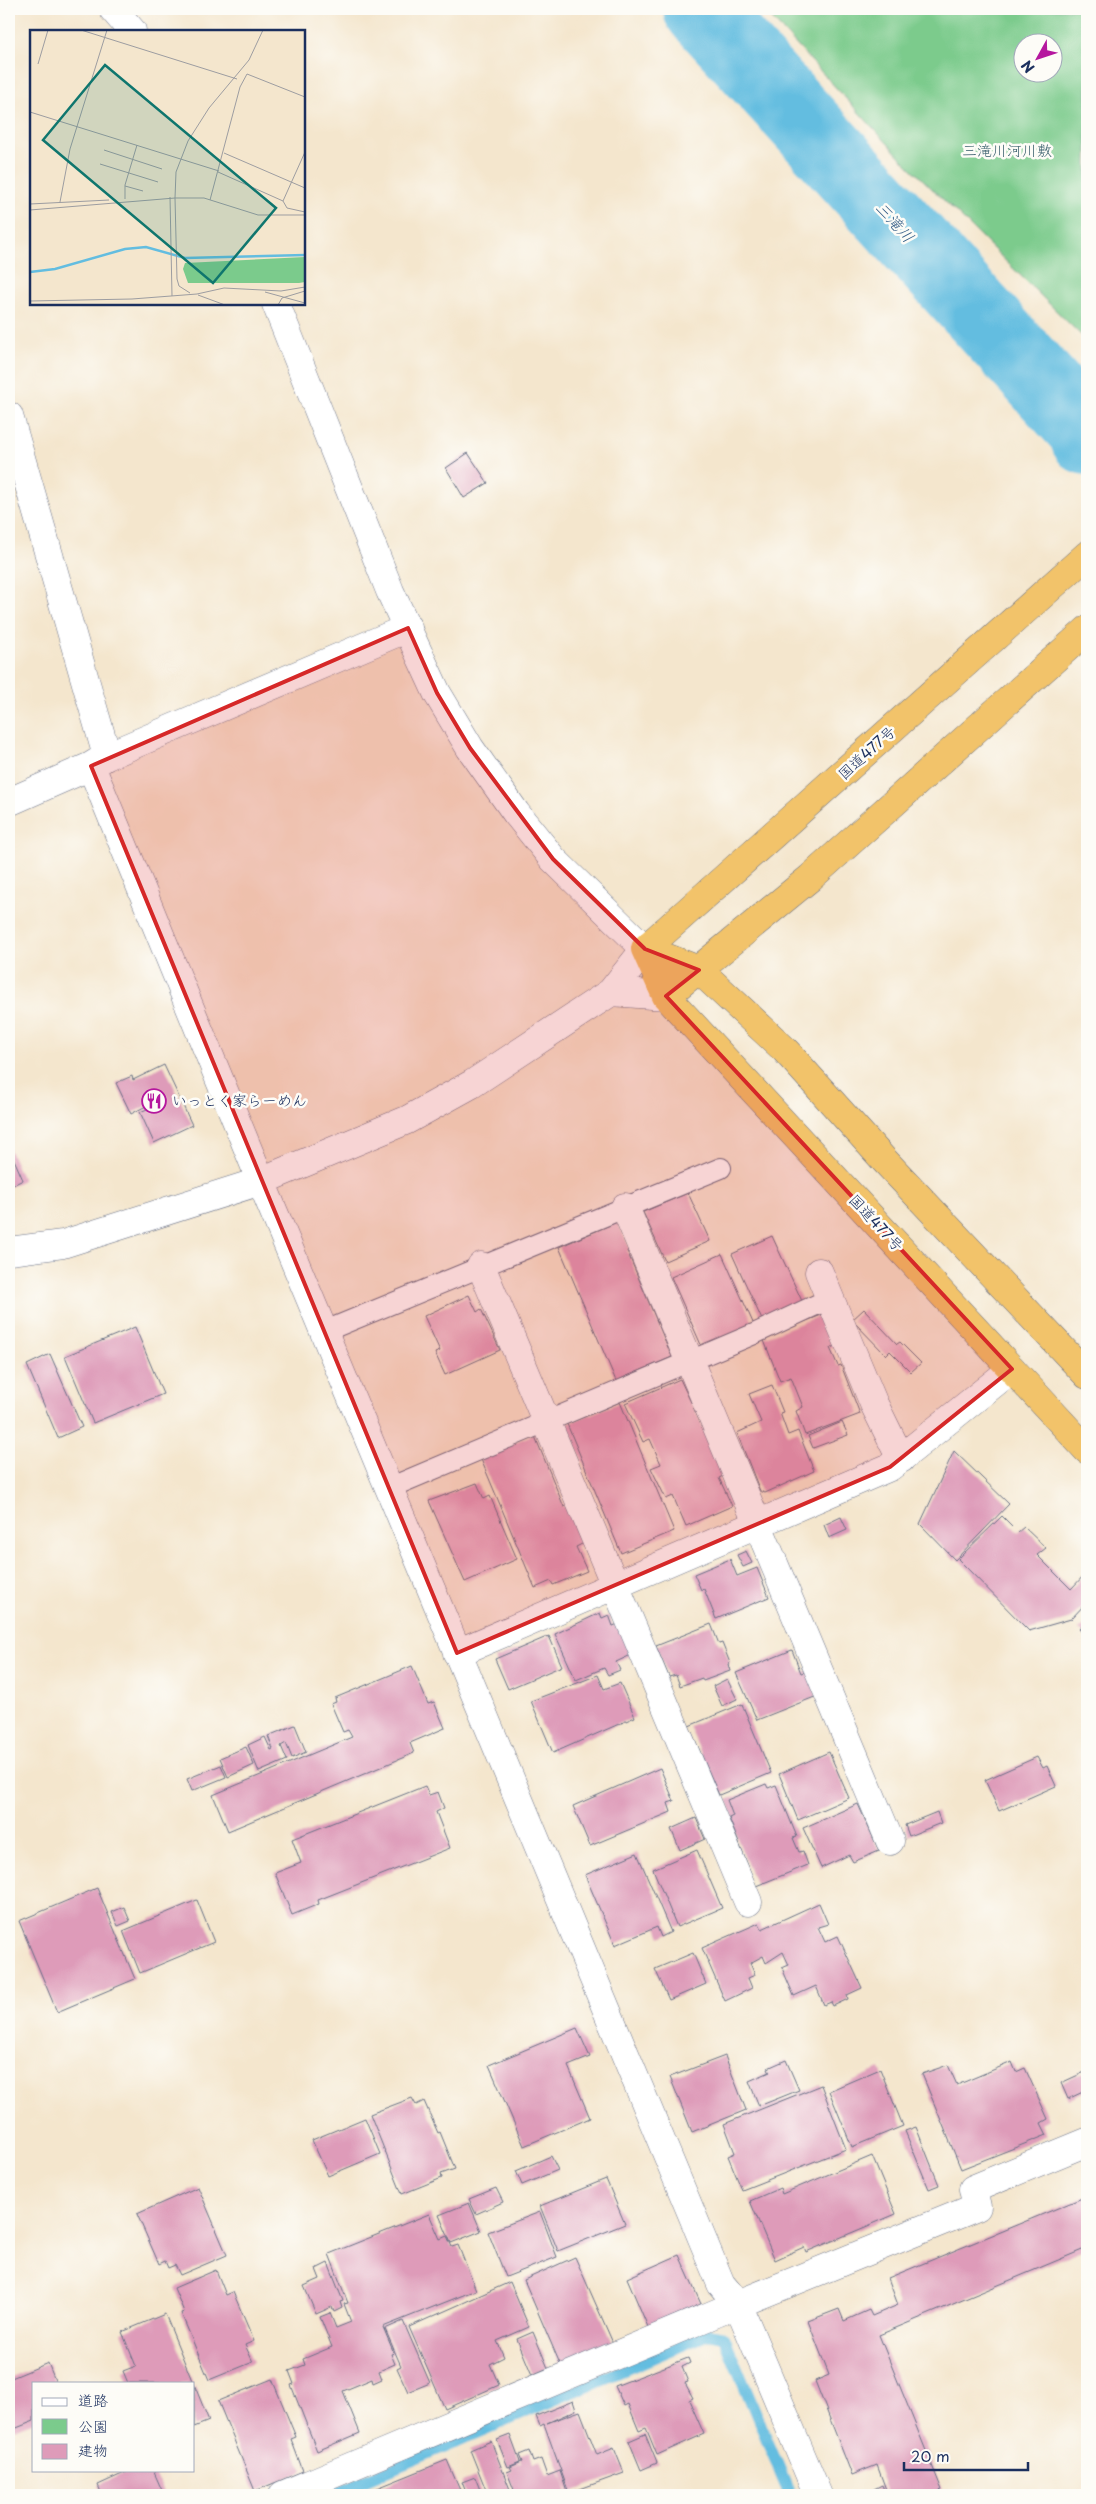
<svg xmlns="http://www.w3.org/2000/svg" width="1096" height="2504" font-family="'Playpen Sans','Klee One',sans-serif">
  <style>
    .green { fill: #7bcb8c; stroke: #4b7d75; fill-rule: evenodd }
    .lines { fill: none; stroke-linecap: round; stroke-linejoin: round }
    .stream { stroke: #63bde0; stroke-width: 12 }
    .river { stroke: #63bde0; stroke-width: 74 }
    .building { fill: #de9bb9 }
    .service-casing { stroke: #676f85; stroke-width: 22 }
    .minor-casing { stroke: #676f85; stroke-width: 29 }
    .tertiary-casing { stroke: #676f85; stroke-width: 29 }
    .trunk-casing { stroke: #676f85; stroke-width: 29 }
    .service { stroke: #fff; stroke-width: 20 }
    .minor { stroke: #fff; stroke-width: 28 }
    .tertiary { stroke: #fff; stroke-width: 28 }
    .trunk { stroke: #f2c36a; stroke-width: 28 }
    .marked { fill: #d62828; fill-opacity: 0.2; stroke: #d62828; stroke-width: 4; stroke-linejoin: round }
    .labels { text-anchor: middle; stroke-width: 5; stroke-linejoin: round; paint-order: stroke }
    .park-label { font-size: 15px; fill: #385e6c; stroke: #fdfcf7 }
    .street-label { font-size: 15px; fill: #1b2f5e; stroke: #fdfcf7 }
    .poi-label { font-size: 15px; fill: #1b2f5e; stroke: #fdfcf7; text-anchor: start }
    .water-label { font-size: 16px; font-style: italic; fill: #315a85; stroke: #fdfcf7 }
    .inset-river { fill: none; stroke: #63bde0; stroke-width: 2.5 }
    .inset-road { fill: none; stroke: #9d9da1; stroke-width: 1 }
    .view { fill: #0f766e; fill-opacity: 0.15; stroke: #0f766e; stroke-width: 2.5 }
    .inset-edge { fill: none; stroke: #1b2f5e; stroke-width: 2.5 }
  </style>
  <rect width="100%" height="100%" fill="#fdfcf7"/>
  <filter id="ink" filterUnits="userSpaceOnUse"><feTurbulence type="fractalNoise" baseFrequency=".02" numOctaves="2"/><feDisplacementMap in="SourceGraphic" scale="10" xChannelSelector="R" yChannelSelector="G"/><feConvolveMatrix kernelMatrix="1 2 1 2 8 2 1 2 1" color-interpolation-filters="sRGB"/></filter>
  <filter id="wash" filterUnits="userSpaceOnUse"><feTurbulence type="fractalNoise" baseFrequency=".0096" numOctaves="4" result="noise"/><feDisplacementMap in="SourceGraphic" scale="20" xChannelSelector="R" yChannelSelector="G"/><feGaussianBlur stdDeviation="1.12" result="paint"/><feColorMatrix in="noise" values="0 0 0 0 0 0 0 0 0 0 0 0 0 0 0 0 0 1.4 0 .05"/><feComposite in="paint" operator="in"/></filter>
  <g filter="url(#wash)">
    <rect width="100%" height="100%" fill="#f4e6cd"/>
    <path class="green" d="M763,9H1087V341L903,160ZM1024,42H1054V72H1024Z"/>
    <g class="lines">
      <path class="stream" d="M331,2495L708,2334L724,2337L790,2495"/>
      <path class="river" d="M700,9L1085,430L1087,438"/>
    </g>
    <g id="blocks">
      <path class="building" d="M468,453L488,483L464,498L446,468Z
        M164,1065L192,1125L154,1143L140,1112L147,1109L146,1106L131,1114L116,1083L132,1076L133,1080Z
        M9,1148L23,1180L9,1187Z
        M688,1193L710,1241L665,1261L643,1212Z
        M617,1222L630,1249L627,1251L672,1357L616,1381L559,1247Z
        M772,1236L802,1301L762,1320L732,1254Z
        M722,1254L754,1325L702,1347L671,1277Z
        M469,1295L477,1312L481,1309L500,1350L445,1375L435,1353L440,1351L424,1316Z
        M864,1309L897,1344L900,1342L921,1363L911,1372L890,1351L886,1355L852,1320Z
        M824,1314L836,1346L830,1348L838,1366L841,1365L860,1414L805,1435L796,1411L803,1407L791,1377L780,1381L763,1338Z
        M135,1327L163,1394L93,1423L65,1356Z
        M50,1354L82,1427L58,1438L27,1365Z
        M680,1379L725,1475L719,1478L732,1506L686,1526L673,1496L666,1499L651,1468L661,1464L650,1439L643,1442L625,1403Z
        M772,1385L783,1412L780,1413L788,1435L798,1431L814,1471L765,1493L760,1491L737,1433L761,1422L749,1394Z
        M620,1402L674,1531L621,1553L567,1424Z
        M842,1422L848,1435L813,1448L808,1436Z
        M534,1434L564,1507L568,1505L584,1543L576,1547L587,1571L553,1585L551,1581L535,1588L480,1457Z
        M954,1451L1009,1504L955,1560L920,1524Z
        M477,1483L484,1499L490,1496L517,1559L465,1582L429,1501Z
        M1002,1516L1018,1532L1024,1527L1046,1548L1037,1555L1071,1589L1087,1572V1602L1071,1619L1029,1631L958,1559Z
        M841,1517L847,1530L829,1538L824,1525Z
        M746,1551L752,1563L743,1567L737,1555Z
        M730,1559L737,1576L757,1568L769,1597L716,1619L704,1589L701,1590L694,1574Z
        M600,1613L602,1618L609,1615L613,1626L618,1624L631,1655L616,1662L620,1670L608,1675L604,1668L576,1680L555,1634Z
        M1087,1622V1638L1079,1629Z
        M711,1624L719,1644L722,1643L730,1663L728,1664L730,1671L703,1681L702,1678L680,1686L676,1675L669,1677L656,1646Z
        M549,1636L562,1666L508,1689L495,1659Z
        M792,1650L801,1673L808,1671L817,1696L757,1720L736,1673Z
        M412,1666L428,1704L434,1702L445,1728L410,1743L414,1753L228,1831L213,1795L352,1737L348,1730L343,1732L331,1704L336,1702L335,1698Z
        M598,1675L604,1689L620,1683L635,1717L553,1753L531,1701Z
        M727,1679L737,1699L722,1706L713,1686Z
        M742,1704L771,1773L719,1795L689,1726Z
        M295,1725L306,1752L292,1758L286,1743L281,1746L287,1760L259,1772L248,1745L265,1737L271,1750L273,1749L268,1736Z
        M246,1747L254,1765L228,1777L220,1758Z
        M829,1752L849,1798L798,1820L779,1774Z
        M1037,1757L1043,1768L1047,1766L1056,1786L999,1811L985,1780Z
        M221,1765L226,1777L192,1791L187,1779Z
        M660,1768L674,1801L668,1803L671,1812L590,1846L573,1806Z
        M766,1784L768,1788L776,1785L797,1837L793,1838L799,1852L803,1851L808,1865L756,1886L729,1818L733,1816L727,1800Z
        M425,1786L429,1795L438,1792L444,1808L436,1812L450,1848L318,1900L319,1904L292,1915L275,1873L301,1863L292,1839Z
        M858,1804L879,1851L853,1862L849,1855L821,1868L803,1828Z
        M937,1812L941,1823L909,1836L905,1825Z
        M696,1818L705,1839L680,1850L671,1829Z
        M697,1850L722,1908L677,1927L653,1869Z
        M637,1853L671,1932L661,1937L657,1927L615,1945L585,1875Z
        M97,1888L135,1979L57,2012L19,1921Z
        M197,1900L214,1942L140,1973L123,1931Z
        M819,1903L828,1924L818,1927L825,1942L838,1936L862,1988L847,1995L848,1999L833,2006L831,2002L824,2005L816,1986L794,1996L782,1968L789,1965L783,1952L766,1963L763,1956L750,1963L755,1975L748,1978L752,1988L725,2001L702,1948L759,1923L762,1929Z
        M124,1907L130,1921L118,1926L112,1912Z
        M693,1953L706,1984L669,2000L655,1969Z
        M577,2028L590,2057L568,2066L590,2118L524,2146L489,2065Z
        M725,2056L746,2110L692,2132L670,2077Z
        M786,2060L799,2090L759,2106L749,2081L770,2072L768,2068Z
        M1012,2062L1016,2072L1025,2068L1048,2119L1041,2123L1047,2135L961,2169L922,2074L948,2065L957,2085Z
        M880,2069L903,2126L852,2147L829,2091Z
        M1087,2071V2090L1068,2099L1061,2083Z
        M821,2085L846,2149L742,2190L728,2156L735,2153L724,2124Z
        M412,2098L416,2105L424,2101L438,2133L440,2132L455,2169L441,2174L442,2178L402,2194L370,2114Z
        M365,2118L380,2154L328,2176L312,2140Z
        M916,2127L939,2185L929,2189L905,2131Z
        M551,2156L558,2170L522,2185L516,2171Z
        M872,2156L896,2214L806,2252L804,2247L775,2260L750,2201L780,2188L782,2194Z
        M606,2179L625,2224L558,2251L540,2206Z
        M198,2187L227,2255L180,2275L175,2265L168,2268L165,2261L159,2264L137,2214Z
        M496,2188L503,2202L476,2214L469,2199Z
        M1087,2196V2248L879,2335L942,2490L929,2495H888L877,2465L852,2475L815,2381L829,2375L808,2321L839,2309L844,2321L869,2310L872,2316L898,2305L888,2278Z
        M469,2203L481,2231L451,2243L439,2215Z
        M540,2212L557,2257L506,2277L488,2232Z
        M429,2214L440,2239L447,2236L452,2247L458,2245L476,2290L383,2327L394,2353L391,2354L395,2364L379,2371L382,2379L373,2383L372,2379L343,2391L360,2433L317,2451L291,2385L294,2384L289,2371L305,2365L303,2359L332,2347L320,2317L330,2313L336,2328L351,2322L344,2304L348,2303L329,2254Z
        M679,2255L701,2304L648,2327L627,2278Z
        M575,2257L613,2343L561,2366L524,2280Z
        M328,2263L343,2301L340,2302L342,2308L334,2312L332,2307L316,2314L304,2286L320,2279L316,2269Z
        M216,2270L226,2295L233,2292L254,2341L245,2345L253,2362L209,2380L181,2313L184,2312L174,2288Z
        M510,2282L529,2327L497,2341L504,2357L490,2364L499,2385L445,2409L409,2327Z
        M165,2314L193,2383H128L123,2371L136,2366L122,2332Z
        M403,2321L430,2383L408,2392L397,2368L401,2366L385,2329Z
        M533,2332L548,2368L532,2375L517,2339Z
        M688,2358L690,2363L682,2367L688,2382L685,2383L693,2398L689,2400L704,2434L657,2455L646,2428L639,2431L628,2404L624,2406L615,2386Z
        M48,2363L56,2383H34V2421L9,2431V2379Z
        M272,2379L296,2437L291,2439L303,2471L255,2491L218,2401Z
        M194,2384L209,2421L194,2427Z
        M573,2401L576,2410L547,2423L580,2411L597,2455L614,2448L624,2473L569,2493L544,2424L540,2426L536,2416Z
        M645,2434L657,2463L641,2470L629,2441Z
        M510,2435L520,2462L508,2467L497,2440Z
        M491,2441L511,2492L504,2495H488L470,2450Z
        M529,2451L533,2462L541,2459L547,2476L560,2471L567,2492L558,2495H516L507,2472L512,2470L510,2467L522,2462L519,2455Z
        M447,2460L462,2495H360Z
        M131,2470H153L164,2495H102L98,2485Z
        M475,2477L482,2495H467L462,2482Z
        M882,2485L886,2495H877L874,2489Z"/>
    </g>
  </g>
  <g filter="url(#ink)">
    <use href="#blocks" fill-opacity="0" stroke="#676f85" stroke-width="1"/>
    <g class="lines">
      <g class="service-casing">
        <path id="service" d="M323,1332L721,1168
          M389,1488L754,1334L831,1298"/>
      </g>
      <g class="minor-casing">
        <path id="minor" d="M9,416L107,756
          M91,766L261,1181L721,2284L738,2304L818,2495
          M9,802L91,766L107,756L408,628
          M625,1207L890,1841
          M481,1266L748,1902
          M819,1272L874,1404L901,1459
          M457,1653L890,1467L1012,1369
          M283,2495L738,2304L977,2207L973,2189L1087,2142"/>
      </g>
      <g class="tertiary-casing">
        <path id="tertiary" d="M113,9L132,31
          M611,992L666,996
          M9,1251L63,1244L261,1181L407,1120L472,1084L611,992L645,949L553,859L516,813L470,748L437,693L390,591L276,304"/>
      </g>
      <g class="trunk-casing">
        <path id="trunk" d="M645,949L666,996L1087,1450
          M645,949L699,970L785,1050L885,1161L1087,1375
          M645,949L1087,555
          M666,996L810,878L1087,630"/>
      </g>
      <use href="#service" class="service"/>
      <use href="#minor" class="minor"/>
      <use href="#tertiary" class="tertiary"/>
      <use href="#trunk" class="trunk"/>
    </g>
  </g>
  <path class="marked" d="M408,628L437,693L470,748L553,859L645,949L699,970L666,996L1012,1369L890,1467L457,1653L91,766Z"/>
  <defs>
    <g id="restaurant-ring" transform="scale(1.25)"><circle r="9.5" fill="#fdfcf7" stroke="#b5179e" stroke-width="1.5"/><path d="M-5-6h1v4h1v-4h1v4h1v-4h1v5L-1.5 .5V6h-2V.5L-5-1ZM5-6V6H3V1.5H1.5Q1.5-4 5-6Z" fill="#b5179e"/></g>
  </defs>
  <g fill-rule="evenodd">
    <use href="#restaurant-ring" x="154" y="1101"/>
  </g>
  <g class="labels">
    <g class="park-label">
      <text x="1007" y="156">三滝川河川敷</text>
    </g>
    <g class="street-label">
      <text transform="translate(867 753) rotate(-42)" y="5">国道477号</text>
      <text transform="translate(876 1223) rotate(47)" y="5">国道477号</text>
    </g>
    <g class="poi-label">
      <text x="172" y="1106">いっとく家らーめん</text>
    </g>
    <g class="water-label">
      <text transform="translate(895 222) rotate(48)" y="6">三滝川</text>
    </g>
  </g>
  <g transform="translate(30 30)">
    <rect width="275" height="275" fill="#f4e6cd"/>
    <path d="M275,227V252L269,253H158L153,239L155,233Z" fill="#7bcb8c"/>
    <path class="inset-river" d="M0,242L25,239L95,219L116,217L155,228L275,225"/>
    <path class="inset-road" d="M51,0L207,49M233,0L219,30L179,78L158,111L146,142L145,168H174L228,185H275M8,34L18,0M0,82L189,141M74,120L132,139M194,123L275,158M70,134L128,152M188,142L253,171L257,178L275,182M95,156L113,161M140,167L142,266M145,168L147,249L149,256L160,263M95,169V155L107,115M180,170L210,57L217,44L275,67M253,171L275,122M30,172L40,119L77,0M0,174L79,170M0,180L145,168M235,262L275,273M168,265L195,275M0,271L102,269L167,264L194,258L251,261L275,257M248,275L252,268L275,261"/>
    <path class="view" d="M75,35L246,178L183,253L13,110Z"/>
    <rect width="275" height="275" class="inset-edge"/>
  </g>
  <rect width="1096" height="2504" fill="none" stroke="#fdfcf7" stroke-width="30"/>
  <rect x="32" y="2382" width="162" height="90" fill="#fdfcf7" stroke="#a3aaba"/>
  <rect x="42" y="2398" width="25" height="8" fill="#ffffff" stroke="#a3aaba"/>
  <text x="78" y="2406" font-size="15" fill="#1b2f5e">道路</text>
  <rect x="42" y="2419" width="25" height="15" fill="#7bcb8c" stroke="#a3aaba"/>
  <text x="78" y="2432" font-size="15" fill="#1b2f5e">公園</text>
  <rect x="42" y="2444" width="25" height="15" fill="#de9bb9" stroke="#a3aaba"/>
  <text x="78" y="2456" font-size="15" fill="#1b2f5e">建物</text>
  <g transform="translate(1038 58) rotate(230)"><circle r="24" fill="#fdfcf7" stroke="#a3aaba"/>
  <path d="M0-4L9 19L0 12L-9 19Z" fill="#b5179e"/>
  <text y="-8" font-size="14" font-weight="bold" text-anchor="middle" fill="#1b2f5e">N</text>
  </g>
  <path d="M904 2462v8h124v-8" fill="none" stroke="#1b2f5e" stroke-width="2.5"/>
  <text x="911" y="2462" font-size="15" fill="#1b2f5e" stroke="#fdfcf7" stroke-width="4" paint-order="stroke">20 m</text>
</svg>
